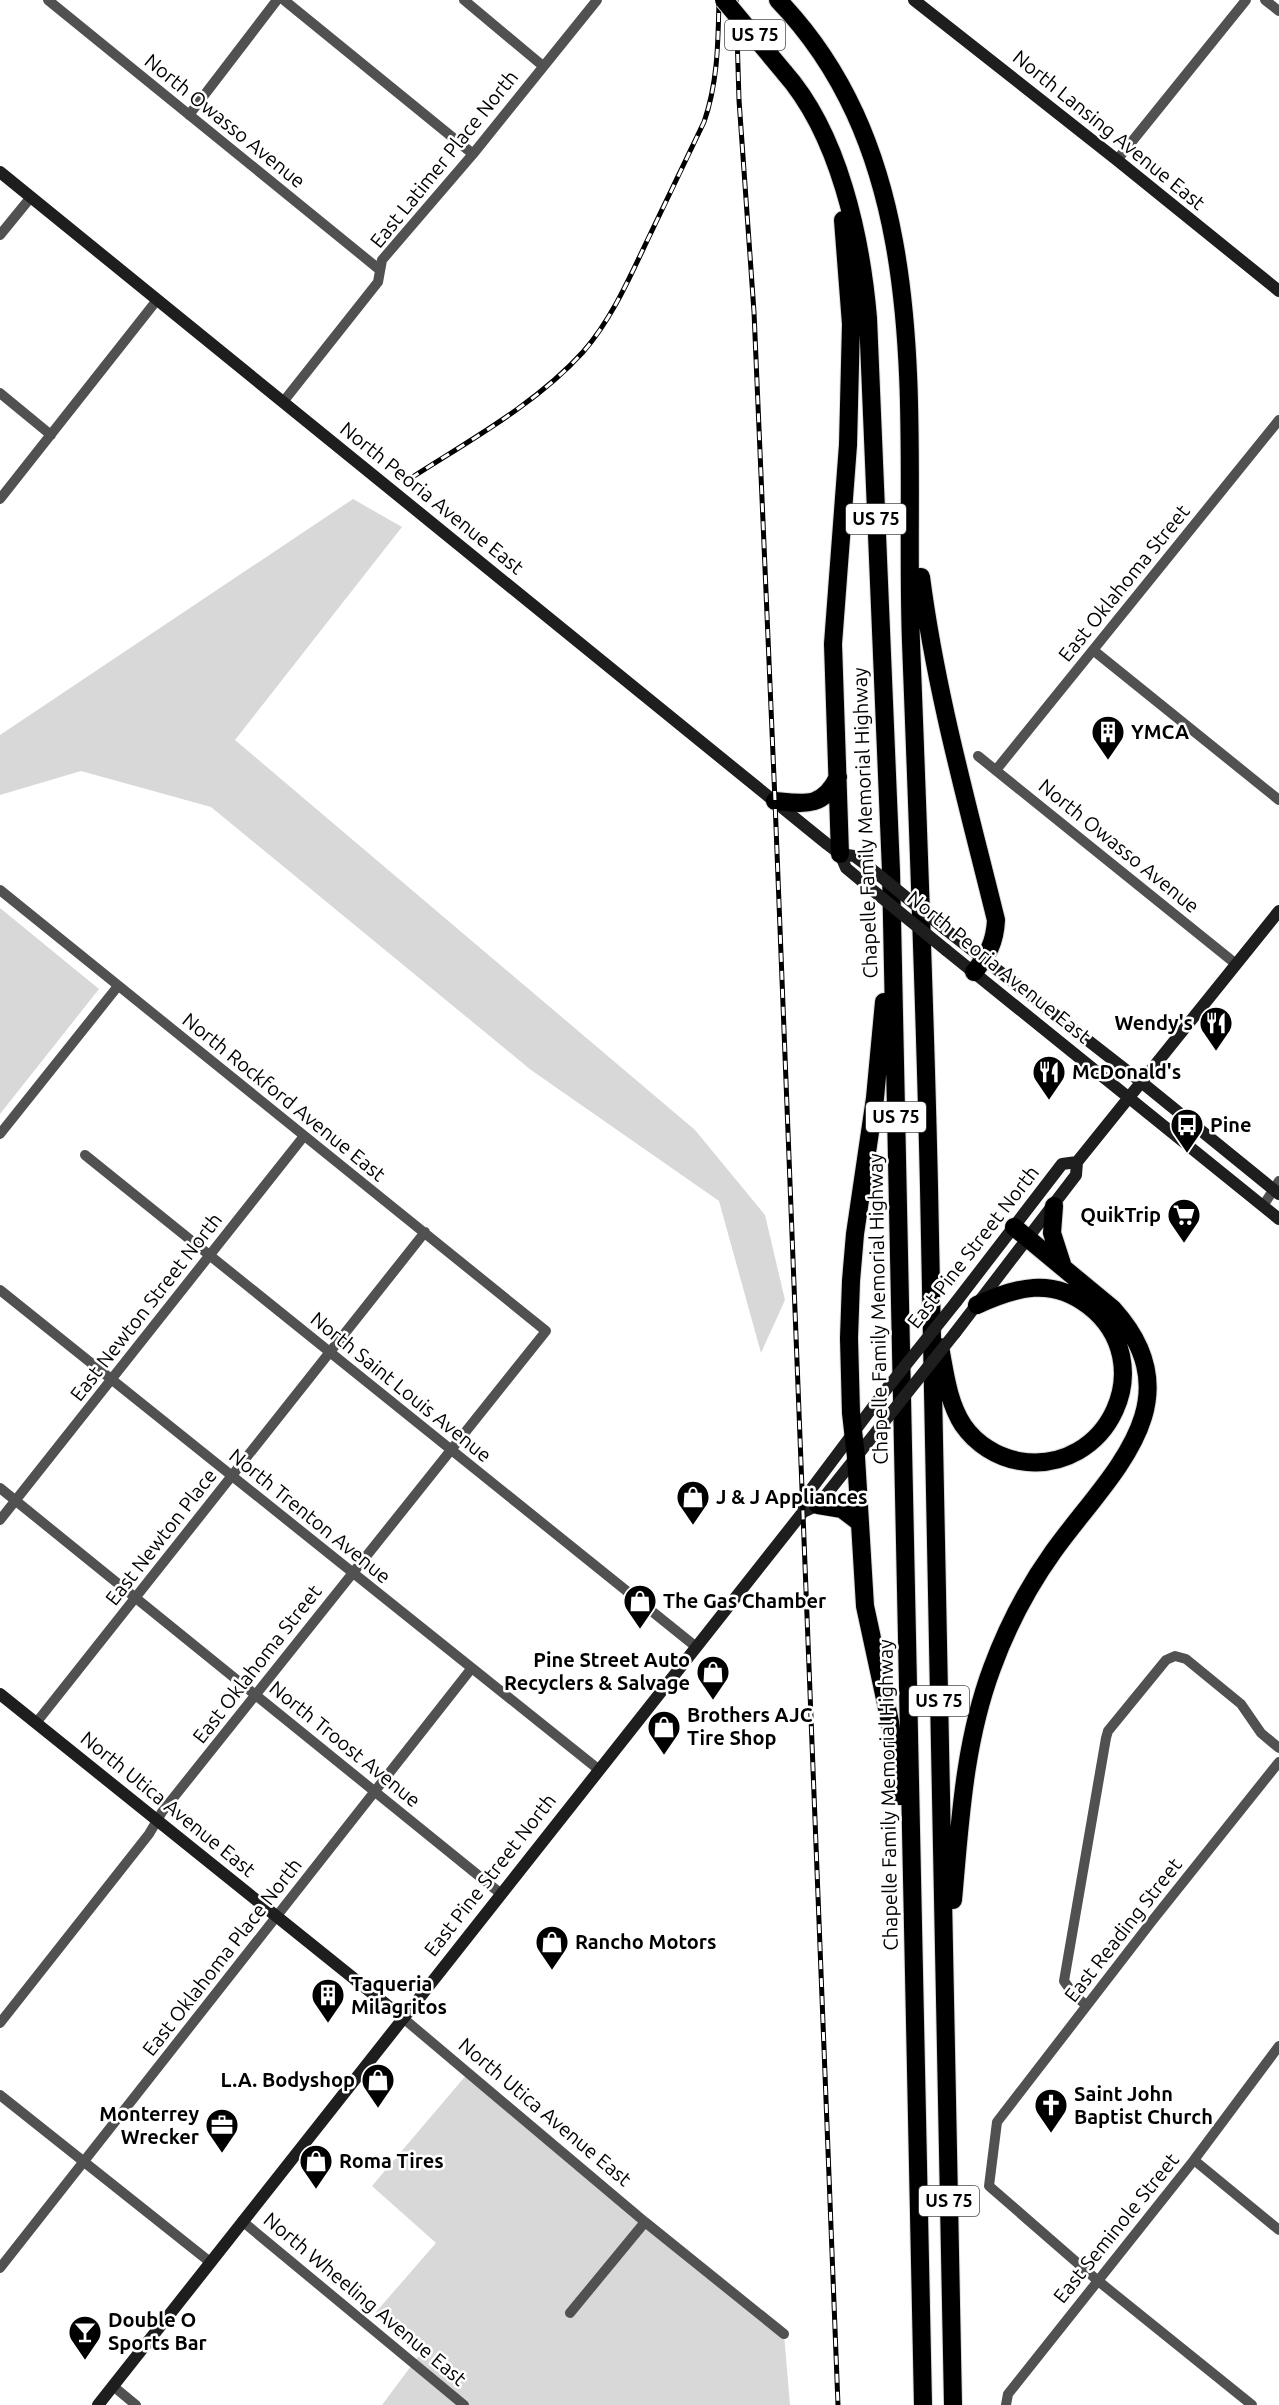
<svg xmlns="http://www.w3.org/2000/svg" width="1279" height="2405" font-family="Ubuntu,sans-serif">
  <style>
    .green { fill: #d8d8d8 }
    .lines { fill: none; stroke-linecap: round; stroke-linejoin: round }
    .highway-casing { stroke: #dbdbdb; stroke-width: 20 }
    .street { stroke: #515151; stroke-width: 10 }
    .secondary { stroke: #1e1e1e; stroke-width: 12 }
    .highway { stroke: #000; stroke-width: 18 }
    .rail-casing { stroke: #000; stroke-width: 5 }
    .rail { stroke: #fff; stroke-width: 3; stroke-dasharray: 9; stroke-linecap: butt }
    .highway-bridge-casing { stroke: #dbdbdb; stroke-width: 20; stroke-linecap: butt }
    .secondary-bridge { stroke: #1e1e1e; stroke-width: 12 }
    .highway-bridge { stroke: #000; stroke-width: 18 }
    .labels { text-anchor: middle; stroke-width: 5; stroke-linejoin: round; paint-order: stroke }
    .shield { fill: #fff; stroke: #4c4c4c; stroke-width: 1.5 }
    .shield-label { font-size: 18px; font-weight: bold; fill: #000 }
    .street-label { font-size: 20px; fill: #000; stroke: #fff }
    .poi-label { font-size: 20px; font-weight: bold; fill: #000; stroke: #fff; text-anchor: start }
  </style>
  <rect width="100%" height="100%" fill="#fff"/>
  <path class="green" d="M353,499L402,527L235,740L695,1130L765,1215L785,1300L761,1353L719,1201L531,1070L211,807L81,771L0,795V735Z
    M0,908L99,989L0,1114Z
    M468,2073L784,2334L790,2405H382L423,2350L376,2312L436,2243L372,2186Z"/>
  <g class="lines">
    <g class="highway-casing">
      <path id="highway" d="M778,0C942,170 903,428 911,642C918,824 925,1005 929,1187L953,2405
        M784,72C839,134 861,237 868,318L891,871L923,2405
        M921,577C936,693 968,806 996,920C995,942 988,955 974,972
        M775,801C805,804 823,808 838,777
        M840,854L833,644L848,445L851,324L843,220
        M884,1002L875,1098L855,1234L851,1281L849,1338L851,1413L856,1457L865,1606L890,1722L900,1796
        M1054,1206L1052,1233L1062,1264
        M940,1347C945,1373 948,1402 963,1425C976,1444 997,1457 1019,1461C1109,1476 1161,1362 1089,1306C1052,1277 1016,1287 977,1305
        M818,1505L842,1509L859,1522
        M953,1900C960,1822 964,1743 992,1668C1007,1627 1028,1587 1053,1552C1107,1476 1198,1403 1113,1309L1014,1227"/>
    </g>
    <path class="street" d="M48,0L380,270
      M284,0L473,154
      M464,0L543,66
      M1265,0L1279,11
      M189,115L277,0
      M1117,160L1246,0
      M0,235L31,197
      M0,393L51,435
      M283,402L378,282L382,260L473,154L597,0
      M0,499L157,300
      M1093,650L1279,800
      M978,756L1236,964
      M996,770L1279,420
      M0,890L546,1331L162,1812L149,1834L0,2023
      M0,1134L118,986
      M85,1155L695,1646
      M1263,1206L1279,1181
      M0,1290L598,1769
      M0,1488L500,1893
      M0,1520L304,1136
      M36,1723L425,1232
      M1086,2005L1074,1995L1064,1981L1106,1738L1108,1731L1166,1660L1175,1656L1186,1659L1241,1704L1261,1733L1279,1748
      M403,2018L645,2222L784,2334
      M0,2095L210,2262
      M1194,2160L1279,2230
      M242,2221L464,2405
      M0,2268L471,1669
      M570,2313L645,2222
      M113,2386L136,2405
      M1006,2405L1008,2394L1194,2160L1279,2046
      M1252,2405L1097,2280L989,2186L997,2122L1152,1921L1279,1762"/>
    <path class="secondary" d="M914,0L1117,160L1279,291
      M0,172L827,844L840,854L846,868L870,888
      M840,854L854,856L869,867
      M945,929L1140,1081L1279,1194
      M946,950L1279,1219
      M956,1302L1062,1164L1077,1162
      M955,1333L1076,1175L1077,1162L1279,911
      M803,1512L806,1496L881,1396
      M0,1694L403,2018
      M98,2405L803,1512L818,1505L880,1427"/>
    <use href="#highway" class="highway"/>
    <g class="rail-casing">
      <path id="rail" d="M736,0L739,100L754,312L775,801L838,2405
        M411,478C470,440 536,404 583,352C611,320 629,279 647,241C666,202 685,162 704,122C718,82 718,42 719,0"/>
    </g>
    <use href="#rail" class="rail"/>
    <g class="highway-bridge-casing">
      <path id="highway-bridge" d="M724,0L784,72"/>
    </g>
    <path class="secondary-bridge" d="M869,867L945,929
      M870,888L946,950
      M881,1396L956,1302
      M880,1427L955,1333"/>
    <use href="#highway-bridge" class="highway-bridge"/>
  </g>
  <defs>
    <g id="building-pin" transform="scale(1.725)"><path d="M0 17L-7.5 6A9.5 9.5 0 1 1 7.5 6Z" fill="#000" stroke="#fff"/><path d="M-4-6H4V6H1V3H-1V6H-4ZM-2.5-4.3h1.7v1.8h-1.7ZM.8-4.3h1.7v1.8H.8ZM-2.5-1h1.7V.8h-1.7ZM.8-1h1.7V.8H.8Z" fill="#fff"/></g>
    <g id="restaurant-pin" transform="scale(1.725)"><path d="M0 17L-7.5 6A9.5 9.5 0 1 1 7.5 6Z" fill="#000" stroke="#fff"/><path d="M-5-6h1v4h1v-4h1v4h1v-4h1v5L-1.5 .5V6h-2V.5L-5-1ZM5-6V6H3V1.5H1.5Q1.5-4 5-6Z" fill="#fff"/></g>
    <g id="bus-pin" transform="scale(1.725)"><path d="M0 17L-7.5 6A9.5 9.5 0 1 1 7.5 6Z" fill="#000" stroke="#fff"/><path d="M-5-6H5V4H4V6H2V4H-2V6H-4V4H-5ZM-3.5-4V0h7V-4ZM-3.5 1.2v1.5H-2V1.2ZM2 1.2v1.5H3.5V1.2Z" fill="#fff"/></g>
    <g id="supermarket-pin" transform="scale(1.725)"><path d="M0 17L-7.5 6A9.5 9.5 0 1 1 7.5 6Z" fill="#000" stroke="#fff"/><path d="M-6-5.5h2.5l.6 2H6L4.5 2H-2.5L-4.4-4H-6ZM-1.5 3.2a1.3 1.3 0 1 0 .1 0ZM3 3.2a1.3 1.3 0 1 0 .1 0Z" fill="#fff"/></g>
    <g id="shop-pin" transform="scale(1.725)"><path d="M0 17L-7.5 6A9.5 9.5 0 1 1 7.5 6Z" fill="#000" stroke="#fff"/><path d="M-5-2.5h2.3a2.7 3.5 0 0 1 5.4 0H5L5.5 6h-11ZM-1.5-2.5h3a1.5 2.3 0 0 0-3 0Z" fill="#fff"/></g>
    <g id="church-pin" transform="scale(1.725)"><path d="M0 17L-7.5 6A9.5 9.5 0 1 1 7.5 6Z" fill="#000" stroke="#fff"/><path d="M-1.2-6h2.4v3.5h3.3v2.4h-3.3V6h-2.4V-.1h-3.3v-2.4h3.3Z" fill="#fff"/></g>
    <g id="office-pin" transform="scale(1.725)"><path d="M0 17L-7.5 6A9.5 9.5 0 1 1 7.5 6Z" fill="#000" stroke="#fff"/><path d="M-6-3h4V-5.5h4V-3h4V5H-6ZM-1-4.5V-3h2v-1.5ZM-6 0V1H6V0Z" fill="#fff"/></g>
    <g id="bar-pin" transform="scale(1.725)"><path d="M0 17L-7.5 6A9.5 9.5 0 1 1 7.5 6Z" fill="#000" stroke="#fff"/><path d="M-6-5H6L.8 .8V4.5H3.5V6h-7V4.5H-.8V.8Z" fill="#fff"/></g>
  </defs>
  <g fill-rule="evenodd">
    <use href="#building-pin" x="1108" y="732"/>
    <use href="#restaurant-pin" x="1216" y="1023"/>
    <use href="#restaurant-pin" x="1049" y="1072"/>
    <use href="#bus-pin" x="1187" y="1125"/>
    <use href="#supermarket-pin" x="1184" y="1215"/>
    <use href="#shop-pin" x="693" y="1497"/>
    <use href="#shop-pin" x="640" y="1601"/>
    <use href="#shop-pin" x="713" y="1672"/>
    <use href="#shop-pin" x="664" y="1727"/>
    <use href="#shop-pin" x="552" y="1942"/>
    <use href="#building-pin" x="328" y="1995"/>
    <use href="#shop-pin" x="378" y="2080"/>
    <use href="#church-pin" x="1051" y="2105"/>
    <use href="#office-pin" x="222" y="2125"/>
    <use href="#shop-pin" x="316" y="2161"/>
    <use href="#bar-pin" x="85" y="2332"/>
  </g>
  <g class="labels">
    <g class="shield">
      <rect x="725" y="20" width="60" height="30" rx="4.5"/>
      <rect x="846" y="504" width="60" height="30" rx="4.5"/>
      <rect x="866" y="1102" width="60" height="30" rx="4.5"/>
      <rect x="909" y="1686" width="60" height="30" rx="4.5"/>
      <rect x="919" y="2186" width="60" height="30" rx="4.5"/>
    </g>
    <g class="shield-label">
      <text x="755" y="41">US 75</text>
      <text x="876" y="525">US 75</text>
      <text x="896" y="1123">US 75</text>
      <text x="939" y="1707">US 75</text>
      <text x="949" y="2207">US 75</text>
    </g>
    <g class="street-label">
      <text transform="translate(225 121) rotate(39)" y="7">North Owasso Avenue</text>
      <text transform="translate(1109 130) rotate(39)" y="7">North Lansing Avenue East</text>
      <text transform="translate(444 159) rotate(-51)" y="7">East Latimer Place North</text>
      <text transform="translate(432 498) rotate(39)" y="7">North Peoria Avenue East</text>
      <text transform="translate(1124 583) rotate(-51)" y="7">East Oklahoma Street</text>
      <text transform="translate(865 823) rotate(-92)" y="7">Chapelle Family Memorial Highway</text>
      <text transform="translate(1119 846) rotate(39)" y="7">North Owasso Avenue</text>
      <text transform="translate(999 967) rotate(39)" y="7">North Peoria Avenue East</text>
      <text transform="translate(284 1097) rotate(39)" y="7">North Rockford Avenue East</text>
      <text transform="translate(973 1247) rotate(-52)" y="7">East Pine Street North</text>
      <text transform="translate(146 1307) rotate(-52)" y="7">East Newton Street North</text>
      <text transform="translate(878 1309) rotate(-91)" y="7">Chapelle Family Memorial Highway</text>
      <text transform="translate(401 1387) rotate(39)" y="7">North Saint Louis Avenue</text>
      <text transform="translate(310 1516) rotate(39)" y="7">North Trenton Avenue</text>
      <text transform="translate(161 1537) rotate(-52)" y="7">East Newton Place</text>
      <text transform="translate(257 1664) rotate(-52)" y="7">East Oklahoma Street</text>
      <text transform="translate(345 1744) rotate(39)" y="7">North Troost Avenue</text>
      <text transform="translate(888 1795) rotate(-91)" y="7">Chapelle Family Memorial Highway</text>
      <text transform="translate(168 1804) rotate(39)" y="7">North Utica Avenue East</text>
      <text transform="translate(490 1875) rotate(-52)" y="7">East Pine Street North</text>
      <text transform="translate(1123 1930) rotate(-52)" y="7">East Reading Street</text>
      <text transform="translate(222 1957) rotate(-52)" y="7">East Oklahoma Place North</text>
      <text transform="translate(545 2112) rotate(40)" y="7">North Utica Avenue East</text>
      <text transform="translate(1116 2228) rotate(-51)" y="7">East Seminole Street</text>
      <text transform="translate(365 2299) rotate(40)" y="7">North Wheeling Avenue East</text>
    </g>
    <g class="poi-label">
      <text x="1131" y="739">YMCA</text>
      <text x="1193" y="1030" text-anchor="end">Wendy's</text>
      <text x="1072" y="1079">McDonald's</text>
      <text x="1210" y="1132">Pine</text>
      <text x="1161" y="1222" text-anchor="end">QuikTrip</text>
      <text x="716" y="1504">J &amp; J Appliances</text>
      <text x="663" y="1608">The Gas Chamber</text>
      <text x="690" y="1667" text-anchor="end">Pine Street Auto<tspan x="690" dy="23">Recyclers &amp; Salvage</tspan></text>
      <text x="687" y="1722">Brothers AJC<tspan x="687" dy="23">Tire Shop</tspan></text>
      <text x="575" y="1949">Rancho Motors</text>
      <text x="351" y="1991">Taqueria<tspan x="351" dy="23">Milagritos</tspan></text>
      <text x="355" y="2087" text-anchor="end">L.A. Bodyshop</text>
      <text x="1074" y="2101">Saint John<tspan x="1074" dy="23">Baptist Church</tspan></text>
      <text x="199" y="2121" text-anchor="end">Monterrey<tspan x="199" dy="23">Wrecker</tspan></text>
      <text x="339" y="2168">Roma Tires</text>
      <text x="108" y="2327">Double O<tspan x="108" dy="23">Sports Bar</tspan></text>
    </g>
  </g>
</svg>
